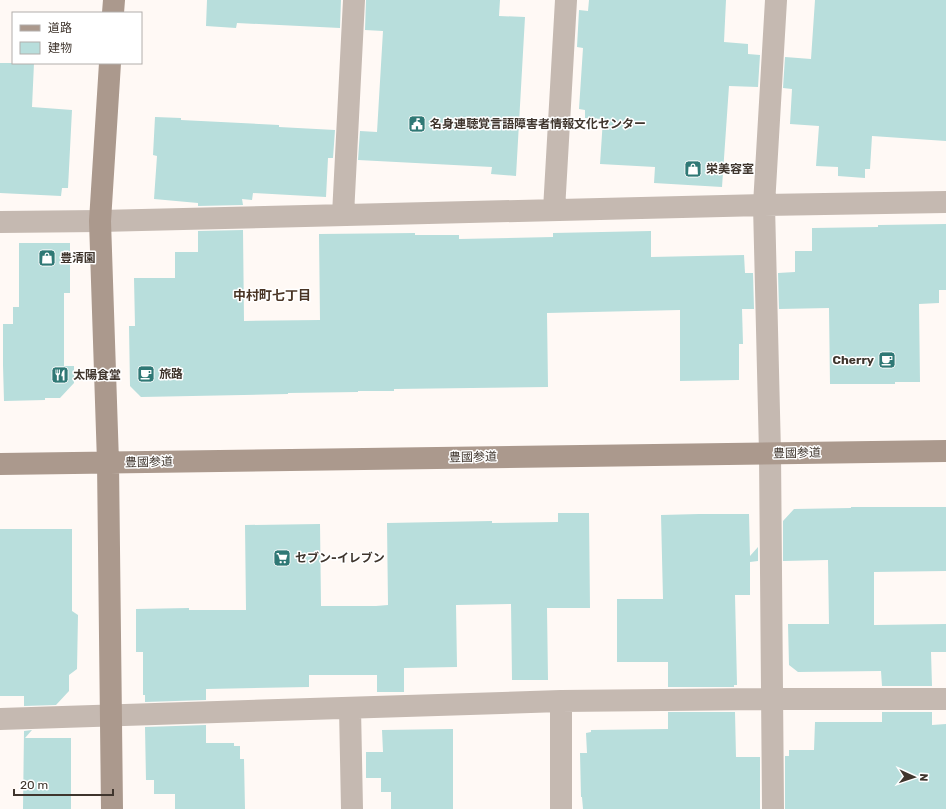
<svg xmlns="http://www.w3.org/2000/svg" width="946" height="809" font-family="Rubik,'Noto Sans JP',sans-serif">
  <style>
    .building { fill: #b8dedc }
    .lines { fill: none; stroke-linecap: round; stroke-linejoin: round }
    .street { stroke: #c5b9b1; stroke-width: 22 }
    .secondary { stroke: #ab998d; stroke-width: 22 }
    .labels { text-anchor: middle; stroke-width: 3; stroke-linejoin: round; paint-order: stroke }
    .poi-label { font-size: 12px; font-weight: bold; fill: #3f352d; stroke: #fff; text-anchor: start }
    .street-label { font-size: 12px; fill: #3f352d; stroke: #fff }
    .neighbourhood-label { font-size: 13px; font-weight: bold; fill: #493424; stroke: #fff }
  </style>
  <rect width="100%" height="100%" fill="#fff9f5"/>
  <path class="building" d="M207,0H341L340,28L237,23L236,28L206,26Z
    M366,0H500L499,16L525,17L516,176L491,174L492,167L358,160L360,131L377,132L383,31L365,30Z
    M589,0H726L724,42L748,44V54L760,55L758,87L729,86L722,187L654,183L655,167L600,164L603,119L585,118V110L579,109L583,48L577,47L579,10L588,11Z
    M815,0H946V141L872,136L870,169H865V178L838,176V167L816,166L819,126L790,124L792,89L783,88L785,57L811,59Z
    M0,63H34L32,107L72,110L68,188H62L61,196L0,193Z
    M155,117L181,118V120L279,125V127L335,130L333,158H328L326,197L253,193L252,200L242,199L243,205L198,206V203L154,199L157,156L153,155Z
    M946,224V290H939V303L919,304L920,382H895V384H830L829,308L779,309L778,273L795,272V251H812V228L878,227V225Z
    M243,230L244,321L320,320L319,234L415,233V235H459V239L553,237V233L651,231V257L744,255L745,273H753L754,309H742L743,344H739V380L680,381V310L547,313L548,387L394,389V391H358V392L288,393V394L141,397L130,386L129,326H135L134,278H175V252H198V231Z
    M19,243H70V293H64V366H74V383L60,398H45V400L4,401L3,365V324H13V307H19Z
    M851,507H946V571L874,572V625L946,624V652H931L932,686H882L881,671L798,672L789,665L788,624H829L828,560L783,561V521L794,509L851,508Z
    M558,513H589L590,608H547L548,680H512L511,604L456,605L457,667L404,668V692H377V675H309V687L206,689V700L145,702V695H143V652H136V609L189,608V610H246L245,525L320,524L321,606H376L388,605L387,523L492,521V523L558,522Z
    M699,514H749L750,556L758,547V561L750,562V595H735L737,685H734V687H668V662H617V599H663L661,515Z
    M0,529H72V611L78,615L77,669L69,675V691L56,705L24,706V696H0Z
    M668,712H735L736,757H760V809H583L582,797H581L580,753H587L586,733L591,732V730L668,729Z
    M882,712H932V725L946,724V809H785V756H789V750H814L815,722H882Z
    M206,725V743H234V746H240V759H244L245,809H175V794H154V780H146L145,727Z
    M453,729V809H391V792H381V778H366V752H383L382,730Z
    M32,730L25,738H71V809H23L24,731Z"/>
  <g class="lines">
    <path class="street" d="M554,210L566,0
      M343,215L354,0
      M0,222L100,221L764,205L946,202
      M561,701V809
      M350,708L352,809
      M0,719L561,701L772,699H946
      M773,809L770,453L764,205L776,0"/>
    <path class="secondary" d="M113,13L114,0
      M110,63L100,221L108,462L112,809
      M0,464L946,451"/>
  </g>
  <defs>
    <g id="civic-square" transform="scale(0.9)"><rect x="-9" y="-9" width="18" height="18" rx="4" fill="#2f7875" stroke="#fff"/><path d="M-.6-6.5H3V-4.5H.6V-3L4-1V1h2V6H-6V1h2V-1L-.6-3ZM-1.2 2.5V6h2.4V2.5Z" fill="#fff"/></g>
    <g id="shop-square" transform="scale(0.9)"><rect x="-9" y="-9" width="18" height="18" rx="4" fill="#2f7875" stroke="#fff"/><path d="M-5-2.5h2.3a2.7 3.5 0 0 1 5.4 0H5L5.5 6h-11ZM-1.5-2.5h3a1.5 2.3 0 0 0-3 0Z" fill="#fff"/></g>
    <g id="cafe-square" transform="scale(0.9)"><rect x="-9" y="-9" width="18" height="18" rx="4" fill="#2f7875" stroke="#fff"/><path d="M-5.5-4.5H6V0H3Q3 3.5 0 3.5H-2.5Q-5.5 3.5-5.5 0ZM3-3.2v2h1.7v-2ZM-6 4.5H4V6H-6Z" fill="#fff"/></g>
    <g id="restaurant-square" transform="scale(0.9)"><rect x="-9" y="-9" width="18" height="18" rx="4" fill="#2f7875" stroke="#fff"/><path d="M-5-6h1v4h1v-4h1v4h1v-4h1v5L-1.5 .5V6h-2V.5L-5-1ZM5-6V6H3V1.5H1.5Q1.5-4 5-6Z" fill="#fff"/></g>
    <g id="supermarket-square" transform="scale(0.9)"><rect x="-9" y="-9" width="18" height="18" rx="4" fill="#2f7875" stroke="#fff"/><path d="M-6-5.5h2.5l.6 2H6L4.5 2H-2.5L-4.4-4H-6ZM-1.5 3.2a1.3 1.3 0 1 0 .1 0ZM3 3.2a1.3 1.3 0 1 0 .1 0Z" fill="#fff"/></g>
  </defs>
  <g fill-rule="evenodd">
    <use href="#civic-square" x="417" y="124"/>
    <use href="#shop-square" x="693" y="169"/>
    <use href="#shop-square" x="47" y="258"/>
    <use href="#cafe-square" x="887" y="360"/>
    <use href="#cafe-square" x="146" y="374"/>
    <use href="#restaurant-square" x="60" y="375"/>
    <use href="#supermarket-square" x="282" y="558"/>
  </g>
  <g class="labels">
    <g class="poi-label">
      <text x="430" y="128">名身連聴覚言語障害者情報文化センター</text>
      <text x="706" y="173">栄美容室</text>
      <text x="60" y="262">豊清園</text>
      <text x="874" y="364" text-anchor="end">Cherry</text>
      <text x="159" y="378">旅路</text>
      <text x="73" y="379">太陽食堂</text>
      <text x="295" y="562">セブン-イレブン</text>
    </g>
    <g class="street-label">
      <text transform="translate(797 453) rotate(-1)" y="4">豊國参道</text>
      <text transform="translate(473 457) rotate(-1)" y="4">豊國参道</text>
      <text transform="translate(149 462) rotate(-1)" y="4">豊國参道</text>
    </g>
    <g class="neighbourhood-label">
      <text x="272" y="300">中村町七丁目</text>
    </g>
  </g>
  <rect x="12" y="12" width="130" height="52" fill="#ffffff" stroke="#b2aeab"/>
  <rect x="20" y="25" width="20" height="6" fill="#ab998d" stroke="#b2aeab"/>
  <text x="48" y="32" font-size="12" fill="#3f352d">道路</text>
  <rect x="20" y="42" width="20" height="12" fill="#b8dedc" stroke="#b2aeab"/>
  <text x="48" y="52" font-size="12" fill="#3f352d">建物</text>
  <g transform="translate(914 777) rotate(93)" stroke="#ffffff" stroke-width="3" paint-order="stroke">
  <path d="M0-3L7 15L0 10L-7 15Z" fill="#3f352d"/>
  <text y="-6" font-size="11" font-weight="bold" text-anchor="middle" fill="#3f352d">N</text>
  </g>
  <path d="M14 789v6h99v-6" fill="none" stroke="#3f352d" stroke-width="2"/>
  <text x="20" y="789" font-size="12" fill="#3f352d" stroke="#ffffff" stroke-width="3" paint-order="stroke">20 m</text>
</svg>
